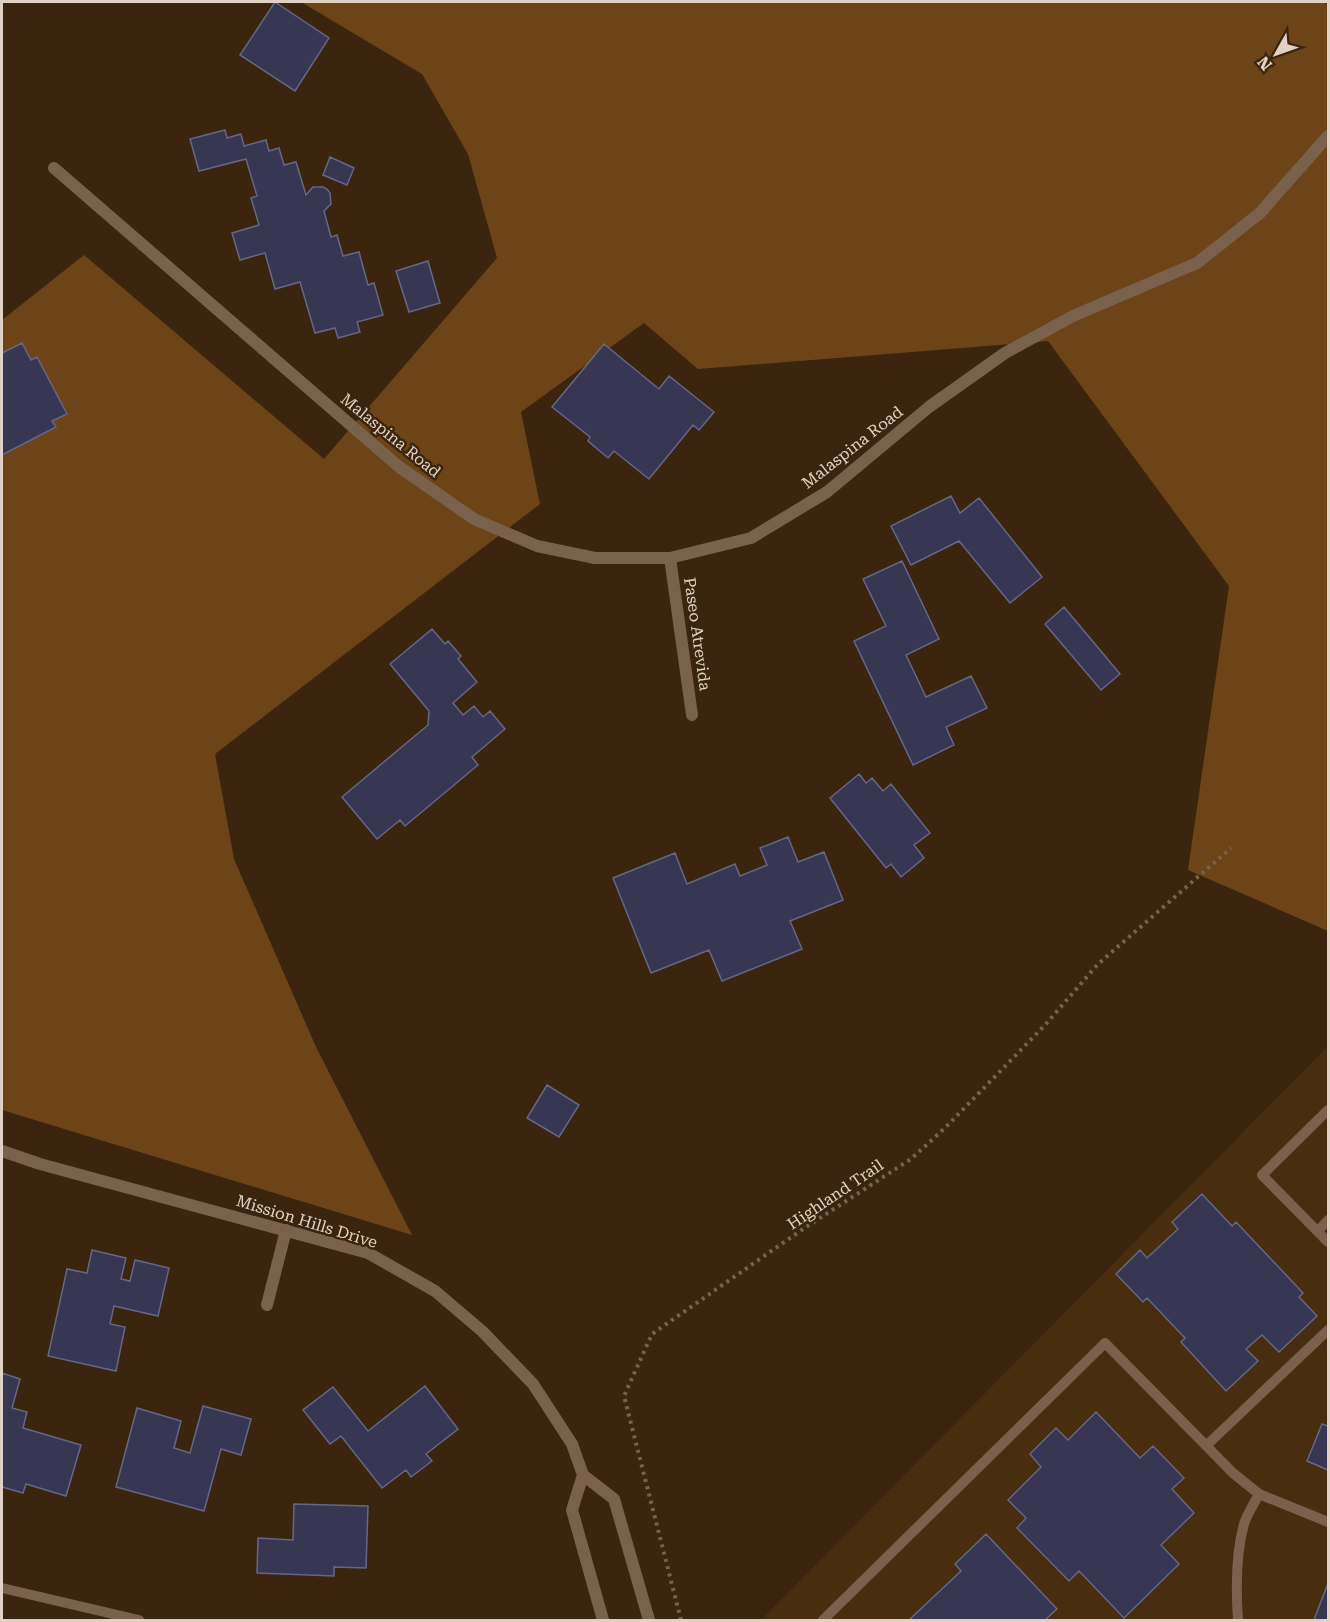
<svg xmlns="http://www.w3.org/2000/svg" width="1330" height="1622" font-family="'Roboto Serif',serif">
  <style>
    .built { fill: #482d0f }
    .green { fill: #6d4418 }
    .building { fill: #373753; stroke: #656786; stroke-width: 1.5 }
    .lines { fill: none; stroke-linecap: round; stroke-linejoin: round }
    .path { stroke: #76634f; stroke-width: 4; stroke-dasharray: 3 4.5; stroke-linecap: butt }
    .service { stroke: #79614b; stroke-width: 10 }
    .minor { stroke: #79614b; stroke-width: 12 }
    .tertiary { stroke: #79614b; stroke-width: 12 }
    .labels { text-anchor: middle; stroke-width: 5; stroke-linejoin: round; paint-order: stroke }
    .street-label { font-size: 16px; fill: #e0d1c4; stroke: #3b250e }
  </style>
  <rect width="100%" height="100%" fill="#3b250e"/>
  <path class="built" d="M1325,1049H1328V1620H761Z"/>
  <path class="green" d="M301,2H1325L1328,6V931L1188,870L1229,586L1048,341L698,369L644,323L521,412L540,504L215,754L234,859L316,1047L412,1235L2,1110V320L84,255L324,459L497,258L468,154L422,74Z"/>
  <path class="building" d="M275,2L329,38L295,91L240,55Z
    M225,130L227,138L241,134L244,146L266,140L269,151L279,148L284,165L296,162L306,195L313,187H323L327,189L330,193L331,204L324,211L331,237L337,235L343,256L359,252L368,285L374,283L383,315L357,322L360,332L338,338L335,328L315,333L300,282L275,289L265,253L240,260L232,233L259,225L251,198L257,196L246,159L199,171L190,139Z
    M330,157L354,168L347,185L323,175Z
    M428,261L440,303L409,312L396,271Z
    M22,343L31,360L37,357L67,414L52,421L56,427L2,455V353Z
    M604,344L659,389L669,376L714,412L699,430L693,425L649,479L614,451L608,458L588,441L590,437L552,407Z
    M951,496L960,513L979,498L1042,577L1010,603L959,541L911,565L891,526Z
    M902,561L939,639L906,655L926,697L971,676L987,708L946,727L954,745L913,765L854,641L886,626L863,579Z
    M1064,607L1120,674L1101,690L1045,624Z
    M432,629L445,644L448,641L461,656L458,659L477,682L453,703L463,715L474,706L483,717L490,711L505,729L472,757L478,765L405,826L400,820L377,839L342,797L428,725L429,711L390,664Z
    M859,774L866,783L872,778L883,791L891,784L930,833L914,845L924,858L901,877L891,864L886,868L830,798Z
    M788,837L798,862L824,852L843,900L790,921L802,949L722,981L709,950L651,973L613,878L675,853L687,884L735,864L740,876L767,865L760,848Z
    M547,1085L579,1105L559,1137L527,1118Z
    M1202,1194L1232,1226L1236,1222L1303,1293L1299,1297L1317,1316L1279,1352L1262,1335L1246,1349L1258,1361L1226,1391L1181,1342L1185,1338L1147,1298L1143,1302L1116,1274L1140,1250L1147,1258L1178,1229L1172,1222Z
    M92,1250L126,1258L121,1279L130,1281L135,1260L169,1268L158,1316L114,1306L110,1324L125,1327L116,1371L48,1356L67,1269L87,1273Z
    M2,1373L20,1379L12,1408L27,1412L23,1428L81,1445L66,1496L26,1484L23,1493L2,1487Z
    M425,1386L458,1429L426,1454L432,1461L411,1477L406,1470L382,1488L341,1436L330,1444L303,1410L333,1387L368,1431Z
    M203,1406L251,1419L241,1455L221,1449L204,1511L116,1487L137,1408L181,1421L174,1448L190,1453Z
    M1096,1412L1140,1458L1153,1446L1184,1478L1172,1489L1194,1513L1161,1545L1179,1564L1124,1618L1079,1571L1069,1581L1017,1528L1026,1518L1008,1500L1041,1467L1030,1454L1056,1428L1068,1440Z
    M1322,1424L1328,1426V1470L1307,1461Z
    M294,1504L368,1506L366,1568L334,1567V1576L257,1573L258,1538L293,1540Z
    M986,1534L1057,1609L1045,1620H909L961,1571L955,1564Z
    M1328,1583V1620H1314Z"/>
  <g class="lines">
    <path class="path" d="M681,1620L624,1396L652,1334L803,1229L911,1159L945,1128L1045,1025L1098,964L1231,848"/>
    <path class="service" d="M1328,1110L1262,1175L1328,1242
      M1318,1231L1328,1220
      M1207,1445L1328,1330
      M2,1588L139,1620
      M823,1620L1105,1343L1233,1473L1259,1494L1328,1522
      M1238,1620C1236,1591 1236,1553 1244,1524C1247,1514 1254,1504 1259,1494"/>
    <path class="minor" d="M54,168L398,466L474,519L537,546L595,558H670L751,538L827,492L929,407L1005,353L1073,316L1197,263L1260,213L1328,136
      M670,558L692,715
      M267,1305L286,1230"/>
    <path class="tertiary" d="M2,1151L40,1164L368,1253L435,1291L482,1331L533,1384L572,1444L583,1475L614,1499L649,1620
      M583,1475L572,1510L603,1620"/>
  </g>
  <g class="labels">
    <g class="street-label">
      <text transform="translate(391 435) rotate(39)" y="6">Malaspina Road</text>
      <text transform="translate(852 447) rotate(-38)" y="6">Malaspina Road</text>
      <text transform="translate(698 634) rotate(82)" y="6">Paseo Atrevida</text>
      <text transform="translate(835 1194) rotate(-34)" y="6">Highland Trail</text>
      <text transform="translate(307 1221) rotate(17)" y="6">Mission Hills Drive</text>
    </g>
  </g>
  <rect width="1330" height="1622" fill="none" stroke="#e0d1c4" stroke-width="6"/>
  <g transform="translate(1276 54) rotate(230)" stroke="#3b250e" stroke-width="4.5" paint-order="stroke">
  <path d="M0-4.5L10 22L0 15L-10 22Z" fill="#e0d1c4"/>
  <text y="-9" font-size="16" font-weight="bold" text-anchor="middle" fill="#e0d1c4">N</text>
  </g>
</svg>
